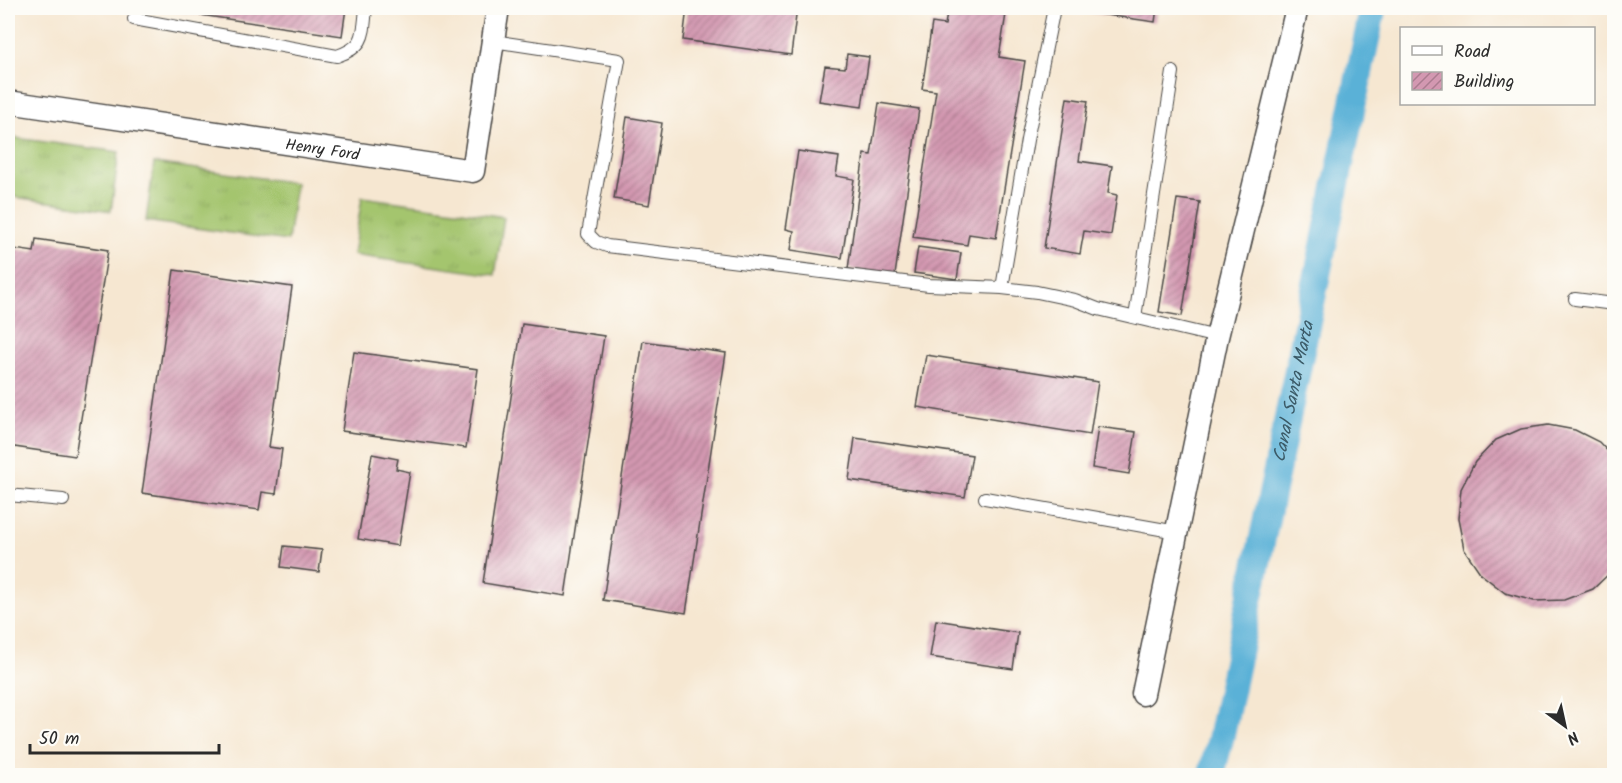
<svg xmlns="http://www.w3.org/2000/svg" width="1622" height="783" font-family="Kalam,sans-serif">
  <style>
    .grass { fill: url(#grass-tufts); stroke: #68784c; stroke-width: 1.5 }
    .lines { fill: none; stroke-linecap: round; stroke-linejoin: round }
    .canal { stroke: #5ab1d7; stroke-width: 27 }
    .building { fill: url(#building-hatch) }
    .lane-casing { stroke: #494744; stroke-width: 14 }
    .street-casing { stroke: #494744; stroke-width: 25 }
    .lane { stroke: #fff; stroke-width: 12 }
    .street { stroke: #fff; stroke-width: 22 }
    .labels { text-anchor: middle; stroke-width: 4.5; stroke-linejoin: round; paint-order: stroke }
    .street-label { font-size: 16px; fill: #2b2b2b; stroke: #fdfcf7 }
    .water-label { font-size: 18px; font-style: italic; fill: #3b5a67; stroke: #fdfcf7 }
  </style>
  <defs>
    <pattern id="grass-tufts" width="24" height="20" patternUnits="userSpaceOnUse" patternTransform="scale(1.5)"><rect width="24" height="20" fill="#a4c56e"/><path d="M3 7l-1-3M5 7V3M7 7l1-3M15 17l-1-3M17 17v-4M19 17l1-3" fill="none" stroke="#8da95f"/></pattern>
    <pattern id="building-hatch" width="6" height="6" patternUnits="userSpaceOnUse" patternTransform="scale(1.5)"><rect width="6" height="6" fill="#d398b1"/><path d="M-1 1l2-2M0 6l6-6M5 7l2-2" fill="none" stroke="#ab7c90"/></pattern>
  </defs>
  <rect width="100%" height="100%" fill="#fdfcf7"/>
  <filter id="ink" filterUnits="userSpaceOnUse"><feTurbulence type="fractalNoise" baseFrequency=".0167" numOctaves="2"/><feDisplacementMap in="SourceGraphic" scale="12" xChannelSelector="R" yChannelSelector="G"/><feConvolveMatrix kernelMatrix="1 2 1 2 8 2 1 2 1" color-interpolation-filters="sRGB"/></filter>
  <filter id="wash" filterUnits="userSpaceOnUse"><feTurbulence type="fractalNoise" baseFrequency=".008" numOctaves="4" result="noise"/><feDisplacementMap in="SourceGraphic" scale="24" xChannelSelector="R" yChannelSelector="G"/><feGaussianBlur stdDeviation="1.35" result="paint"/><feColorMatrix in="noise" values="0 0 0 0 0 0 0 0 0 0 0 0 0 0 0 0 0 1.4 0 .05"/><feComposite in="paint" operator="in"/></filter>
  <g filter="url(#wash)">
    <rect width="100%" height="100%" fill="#f6e7d1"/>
    <path class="grass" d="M8,137L119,152L111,211L8,196Z
      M154,163L296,183L288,241L146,221Z
      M362,197L504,217L495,275L353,255Z"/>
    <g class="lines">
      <path class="canal" id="s1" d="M1211,776L1221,737L1373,8"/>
    </g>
    <g id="blocks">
      <path class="building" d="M153,8H346L342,36Z
        M687,8H797L791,55L683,40Z
        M948,8H1007L999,57L1025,61L996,238L969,234L967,245L913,237L936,91L922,89L932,23L945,25Z
        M1085,8H1157L1155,22L1085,12Z
        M847,54L869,57L862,107L819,101L825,66L845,68Z
        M1067,98L1088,101L1079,161L1112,166L1108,193L1117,195L1111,235L1084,231L1080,254L1044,248Z
        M879,103L919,109L895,275L848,269L864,154L871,155Z
        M627,117L662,123L649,205L614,199Z
        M798,151L839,157L836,176L854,179L842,258L791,250L794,231L786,229Z
        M1177,199L1200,202L1182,316L1159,312Z
        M36,239L108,250L75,456L8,446V248L34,252Z
        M918,247L961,253L957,279L914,273Z
        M174,270L292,287L269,447L282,449L276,494L262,492L259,510L142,493Z
        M522,324L604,336L565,596L483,583Z
        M643,341L726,353L686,613L603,600Z
        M354,352L478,369L466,448L342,431Z
        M926,355L1098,382L1090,435L917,407Z
        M1548,425L1575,430L1599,442L1614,458V569L1593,589L1564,600L1534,601L1505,593L1481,574L1464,549L1458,519L1461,489L1475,462L1496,440L1521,429Z
        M1098,427L1136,432L1129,474L1092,468Z
        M855,438L972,455L965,497L849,480Z
        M372,454L398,459L396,469L410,472L398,546L358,539Z
        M284,546L322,550L319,572L281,567Z
        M936,620L1018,633L1013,669L930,657Z"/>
    </g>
  </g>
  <g filter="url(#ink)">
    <use href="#blocks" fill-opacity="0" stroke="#494744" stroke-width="1.5"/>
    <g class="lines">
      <g class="lane-casing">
        <path id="lane" d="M134,19L337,56C366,46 363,35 366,8
          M493,41L619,60L588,234L596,242L607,246L929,285L1002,288L1037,292L1075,300L1098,309L1217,337
          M1002,288L1027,140L1054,8
          M1575,299L1614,304
          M1135,317L1173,72
          M8,495L63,500
          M985,498L1177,532"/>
      </g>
      <g class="street-casing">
        <g id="street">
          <path id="s2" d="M8,102L473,171L498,8"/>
          <path d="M1143,694L1217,337L1297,8"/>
        </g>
      </g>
      <use href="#lane" class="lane"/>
      <use href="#street" class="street"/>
    </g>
  </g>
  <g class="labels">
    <g class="street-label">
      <text dy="6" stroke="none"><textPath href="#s2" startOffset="318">Henry Ford</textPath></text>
    </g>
    <g class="water-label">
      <text dy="6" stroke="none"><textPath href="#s1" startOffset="393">Canal Santa Marta</textPath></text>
    </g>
  </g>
  <rect width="1622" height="783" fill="none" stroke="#fdfcf7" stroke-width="30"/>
  <rect x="1400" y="27" width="195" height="78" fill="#fdfcf7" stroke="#a9a8a5" stroke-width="1.5"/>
  <rect x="1412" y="46" width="30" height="9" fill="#ffffff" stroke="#a9a8a5" stroke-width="1.5"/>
  <text x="1454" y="57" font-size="18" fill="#2b2b2b">Road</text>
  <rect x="1412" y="72" width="30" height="18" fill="url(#building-hatch)" stroke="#a9a8a5" stroke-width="1.5"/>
  <text x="1454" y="87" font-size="18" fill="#2b2b2b">Building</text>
  <g transform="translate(1565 726) rotate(147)" stroke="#fdfcf7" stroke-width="4.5" paint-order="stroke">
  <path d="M0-4.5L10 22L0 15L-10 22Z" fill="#2b2b2b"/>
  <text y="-9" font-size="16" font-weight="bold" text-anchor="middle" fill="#2b2b2b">N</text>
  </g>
  <path d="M30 744v9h189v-9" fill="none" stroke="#2b2b2b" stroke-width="3"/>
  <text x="39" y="744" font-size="18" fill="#2b2b2b" stroke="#fdfcf7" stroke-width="4.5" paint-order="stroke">50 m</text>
</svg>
